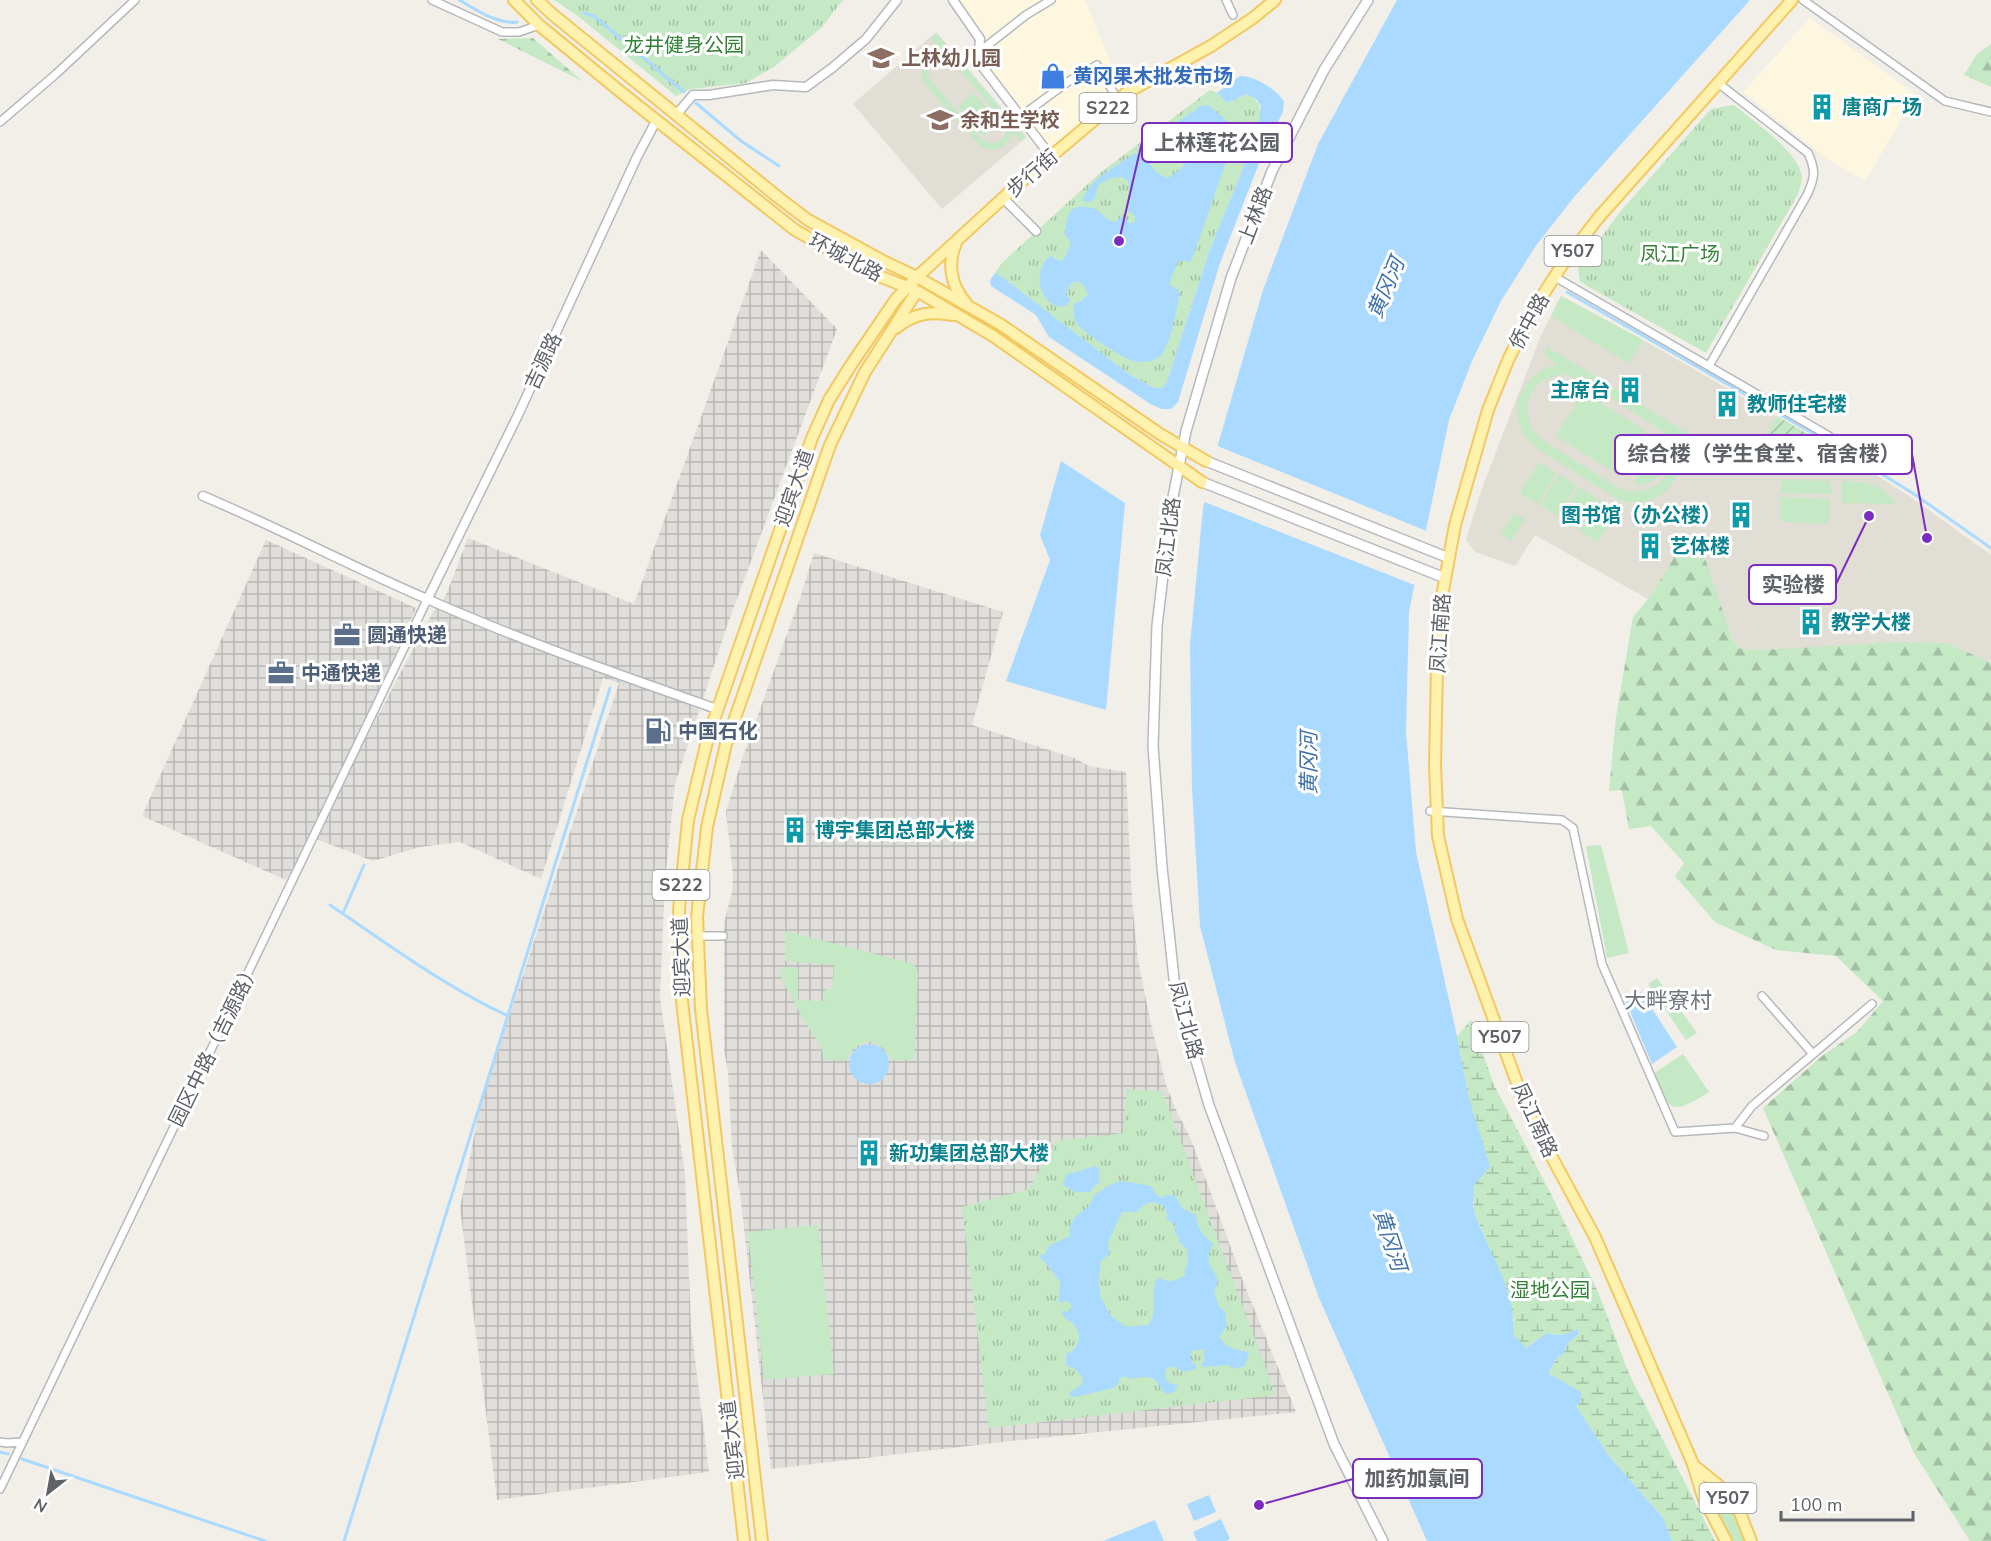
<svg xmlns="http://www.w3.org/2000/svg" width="1991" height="1541" font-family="'Nunito Sans','Noto Sans SC',sans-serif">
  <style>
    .commercial { fill: #fef7e0 }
    .industrial { fill: url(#industrial-grid) }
    .education { fill: #e1ded6 }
    .grass { fill: #c5e8c5; fill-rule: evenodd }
    .forest { fill: url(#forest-firs) }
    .wetland { fill: url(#wetland-marsh) }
    .park { fill: url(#park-tufts) }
    .garden { fill: url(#garden-furrows) }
    .water { fill: #aadaff; fill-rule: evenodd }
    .pier { fill: #f1efe8 }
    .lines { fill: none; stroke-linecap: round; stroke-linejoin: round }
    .stream { stroke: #aadaff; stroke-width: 3 }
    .minor-casing { stroke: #b5b8bc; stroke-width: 10 }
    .tertiary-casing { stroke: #b5b8bc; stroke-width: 11 }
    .secondary-casing { stroke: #b6babf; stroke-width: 12 }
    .primary-casing { stroke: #f2c960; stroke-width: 14 }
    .minor { stroke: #fff; stroke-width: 7 }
    .tertiary { stroke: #fff; stroke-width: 8 }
    .secondary { stroke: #fff; stroke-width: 9 }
    .primary { stroke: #fff2af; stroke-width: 10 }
    .labels { text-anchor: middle; stroke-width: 6; stroke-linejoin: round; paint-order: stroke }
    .shield { fill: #fff; stroke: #8f9295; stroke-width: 1.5 }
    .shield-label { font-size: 18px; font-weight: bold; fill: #5f6368 }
    .park-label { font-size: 20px; fill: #348238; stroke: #fff }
    .education-label { font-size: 20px; font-weight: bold; fill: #785e54; stroke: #fff; text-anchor: start }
    .shop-label { font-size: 20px; font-weight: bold; fill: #366cbe; stroke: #fff; text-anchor: start }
    .culture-label { font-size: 20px; font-weight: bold; fill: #0d838f; stroke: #fff; text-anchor: start }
    .street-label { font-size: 20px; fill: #5f6368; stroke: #fff }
    .service-label { font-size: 20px; font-weight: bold; fill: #4e5e75; stroke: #fff; text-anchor: start }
    .water-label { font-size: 21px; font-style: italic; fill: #4174aa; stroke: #fff }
    .quarter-label { font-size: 22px; fill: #70757a; stroke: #fff }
    .leader { fill: none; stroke: #7b2cbf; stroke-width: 2 }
    .callout-dot { fill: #7b2cbf; stroke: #fff; stroke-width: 2 }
    .callout { fill: #fff; stroke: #7b2cbf; stroke-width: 2 }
    .callout-label { font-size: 21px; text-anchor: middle; font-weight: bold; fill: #5f6368 }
  </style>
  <defs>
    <pattern id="industrial-grid" width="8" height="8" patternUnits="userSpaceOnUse" patternTransform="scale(1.5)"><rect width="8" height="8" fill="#e0deda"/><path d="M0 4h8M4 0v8" fill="none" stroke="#b9b8b5"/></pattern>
    <pattern id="forest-firs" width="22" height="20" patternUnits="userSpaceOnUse" patternTransform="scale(1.5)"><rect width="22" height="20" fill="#c5e8c5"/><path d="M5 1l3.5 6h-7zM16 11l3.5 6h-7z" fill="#a3c0a4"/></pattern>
    <pattern id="wetland-marsh" width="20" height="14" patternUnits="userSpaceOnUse" patternTransform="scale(1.5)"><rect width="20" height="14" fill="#c5e8c5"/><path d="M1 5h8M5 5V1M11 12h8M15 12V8" fill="none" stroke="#a3c0a4"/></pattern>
    <pattern id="park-tufts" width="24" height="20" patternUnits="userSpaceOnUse" patternTransform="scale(1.5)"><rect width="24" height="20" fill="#c5e8c5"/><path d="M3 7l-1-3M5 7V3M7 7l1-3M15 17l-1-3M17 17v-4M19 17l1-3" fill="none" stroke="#a3c0a4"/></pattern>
    <pattern id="garden-furrows" width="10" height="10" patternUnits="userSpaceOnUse" patternTransform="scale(1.5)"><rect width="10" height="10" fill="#c5e8c5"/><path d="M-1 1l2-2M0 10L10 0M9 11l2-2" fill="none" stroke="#a3c0a4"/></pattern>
  </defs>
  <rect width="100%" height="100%" fill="#f1efe8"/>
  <path class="commercial" d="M953,0H1085L1122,91L1046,150L978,61L979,39Z
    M1810,18L1916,95L1865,181L1827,159L1743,92Z"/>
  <path class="industrial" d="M761,250L837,329L727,626L675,784L665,881L660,997L685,1175L691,1327L709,1472L497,1500L460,1208L480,1106L619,683L603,678L541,879L460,842L420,847L373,861L314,838L286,880L142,816L266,540L416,608L319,826L434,610L446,595L468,538L634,604Z
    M814,553L1003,612L972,725L1074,758L1089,766L1126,772L1132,901L1138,960L1151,1024L1166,1085L1177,1112L1191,1139L1243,1281L1296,1412L1011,1441L771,1469L740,1193L732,1148L728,1071L724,1051V923L732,892L733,874L726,812L742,759L799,601Z"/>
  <path class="education" d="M936,32L1027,137L942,209L853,104Z
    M1561,296L1643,340L1864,467L1912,498L1991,555V663L1946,643L1762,650L1739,649L1732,638L1720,605L1681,547L1648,599L1535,535L1515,566L1475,552L1466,540L1482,488L1540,338Z"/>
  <path class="grass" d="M937,34L1025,137L1020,141L1013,133C1007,148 995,154 980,146L926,85C917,69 924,55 941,51L931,38ZM940,57L946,58L952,61L1004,122C1010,137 998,148 983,141L931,81C925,71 928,61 940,57Z
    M974,93L999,122L983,136L958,107Z
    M1561,296L1643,340L1629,364L1551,316Z
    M1548,347L1700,441L1694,450L1679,442C1688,481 1658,511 1619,500L1536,448C1503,420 1516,375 1557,364L1543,355ZM1562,374L1579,378L1661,430C1688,462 1659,502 1620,489L1544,441L1536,434L1531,426L1527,411L1528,401L1532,392L1543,380Z
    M1583,392L1645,430L1617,474L1556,436Z
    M1660,442C1674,464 1660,487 1634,484L1640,462L1633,457L1636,451L1644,456Z
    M1539,462L1557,473L1538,504L1520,493Z
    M1559,474L1577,485L1558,516L1540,505Z
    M1781,480L1831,481V494L1781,493Z
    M1842,481C1860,481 1887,484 1895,504L1842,503Z
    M1579,487L1597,498L1578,529L1560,518Z
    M1780,497L1830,499L1829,519L1825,524L1784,522L1780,518Z
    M1599,499L1617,511L1598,542L1580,531Z
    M1514,513L1525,519L1511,541L1500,534Z
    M1601,845L1629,953L1607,958L1586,846Z
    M785,931L911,963L915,966L918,972L914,1060H892C879,1036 858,1036 846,1061L825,1060L821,1047L803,1019L780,976V971L784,967L798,968V1000L824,1001L825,989H832L834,965L785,961Z
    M1657,978L1697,1033L1686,1040L1648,984Z
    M1683,1054L1709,1092C1672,1115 1670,1113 1653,1074Z
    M818,1225L834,1374L764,1380L748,1232Z
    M1706,1485C1727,1499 1737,1518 1745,1541H1733L1712,1504Z"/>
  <path class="forest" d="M533,38L582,81L498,39Z
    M1991,44V87L1964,75L1977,54Z
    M1689,542L1701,547L1732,638L1740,649L1762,650L1897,642L1947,643L1991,663V1541H1970L1914,1453L1763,1108L1822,1056L1857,1032L1883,1001L1836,956L1776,950L1715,922L1675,876L1684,863L1651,826L1629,829L1622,790L1609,791L1616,717L1633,617L1648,599L1681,547Z"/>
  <path class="wetland" d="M1471,1020L1494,1085L1551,1194L1599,1294L1629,1374L1715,1541H1672L1663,1518L1609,1456L1576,1406L1581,1401L1580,1392L1549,1374L1550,1369L1558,1357L1563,1354L1568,1343L1579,1334L1576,1329C1566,1334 1559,1337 1547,1333L1526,1348L1512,1334L1514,1320L1504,1284L1474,1211L1468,1095L1457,1036Z"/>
  <path class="park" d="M554,0H843L822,27L774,67L746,83L690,89L676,96L579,17Z
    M1210,90L1217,93L1227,103L1248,94C1266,106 1261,115 1257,134L1209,252L1167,382L1162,388H1154L1130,375L995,273L1003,262L1100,173Z
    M1734,105C1753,121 1798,151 1802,176C1802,182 1800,188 1798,194L1706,353L1580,282L1578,268L1620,212L1711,109Z
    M1127,1089L1162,1091L1276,1395L989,1428L962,1207L1029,1189L1056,1141L1123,1133Z"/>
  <path class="garden" d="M1777,416L1864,467L1863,471L1793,452L1789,457L1760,447Z"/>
  <path class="water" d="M1397,0H1750L1574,197L1535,247L1501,301L1472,361L1449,420L1409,611L1406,732L1416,852L1457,1036L1468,1095L1490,1167L1474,1185C1474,1194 1472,1205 1475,1214C1488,1251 1517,1292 1513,1334L1526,1348L1547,1333C1559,1337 1566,1334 1577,1329L1579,1334L1568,1343L1563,1354L1558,1357L1550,1369L1549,1374L1581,1392V1401L1576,1406L1609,1456L1663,1518L1672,1541H1427L1319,1298L1235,1062L1200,926L1192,789L1190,645L1203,508L1219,441L1263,290L1318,144Z
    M1240,76C1256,76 1275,89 1284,101L1283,112L1267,143L1220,263L1178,402L1171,409H1162L1152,405L1049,337L1036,315L991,286L990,280L995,273L998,274L1130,375L1154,388H1162L1167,382L1209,252L1257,134L1261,107L1257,100L1247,94L1227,103L1217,93Z
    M1205,105L1209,106L1232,125L1237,136L1225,165L1192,259L1189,262L1181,260L1178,262L1169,284L1178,290L1180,294C1176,309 1171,345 1160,356C1153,362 1142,363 1133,361C1123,358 1084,333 1078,325C1073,318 1073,311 1074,303L1081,302L1088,294L1084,286L1080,282H1073L1068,288L1066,295L1070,300L1066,306C1040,311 1030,268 1051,256L1059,261L1064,259L1071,243L1065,234C1067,220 1067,204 1085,207C1088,208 1092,207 1095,209C1104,213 1103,220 1115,222L1123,216L1129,223L1135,222V216L1128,211L1131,193L1128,181L1122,177L1111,178L1099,184C1096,192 1096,203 1086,202L1083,199C1091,177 1118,166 1135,153L1147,156C1151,168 1156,174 1168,178C1187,167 1202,148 1177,133C1167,137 1159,148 1148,150L1145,147L1150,141L1201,106Z
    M1061,461L1125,503L1106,710L1006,681L1050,560L1040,535Z
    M1641,992L1677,1047L1652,1064L1626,1002Z
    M849 1064a20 20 0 1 1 40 0a20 20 0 1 1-40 0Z
    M1095,1166L1099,1169V1181L1101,1183L1096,1184L1090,1192H1075L1063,1185L1066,1175Z
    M1123,1181L1151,1186L1155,1194L1162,1198L1167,1195L1175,1196L1183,1209L1196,1215C1197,1229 1203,1235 1213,1244C1198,1271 1227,1271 1214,1291L1219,1307L1226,1312L1225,1318L1227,1326L1219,1337C1228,1349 1235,1350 1249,1352L1245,1366L1233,1369L1229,1365L1202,1367L1201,1363L1205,1361L1203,1349L1190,1351L1192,1364L1196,1363V1369L1183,1372L1174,1366L1167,1368C1164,1374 1165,1378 1169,1383L1178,1385L1174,1392L1167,1394C1161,1390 1161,1387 1157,1382C1150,1374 1139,1378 1130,1379L1125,1376L1119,1379V1383L1113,1388L1075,1397L1071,1396L1069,1393C1076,1389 1082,1386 1083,1378L1075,1369L1066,1365V1354C1079,1349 1083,1336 1074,1325C1069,1318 1063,1321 1062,1311L1069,1312L1072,1305L1066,1300L1063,1303L1059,1302L1060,1281C1053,1274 1048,1263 1040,1258L1041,1255L1045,1254L1049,1246L1070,1236C1066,1212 1093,1212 1093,1196C1103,1190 1111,1182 1123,1181ZM1152,1202L1163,1205L1168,1215L1166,1219L1175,1224V1233L1179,1238V1242L1187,1249L1188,1264L1185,1268V1275C1175,1281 1170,1284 1160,1278L1156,1280C1150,1297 1159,1309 1149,1325L1126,1327L1111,1316L1100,1296L1099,1278L1101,1261L1110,1253L1108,1242L1122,1212H1137L1143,1205Z
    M1209,1495L1216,1512L1194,1521L1187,1504Z
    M1221,1519L1230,1539L1226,1541H1197L1193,1532Z
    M1155,1520L1164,1541H1103Z"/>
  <path class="pier" d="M1215,445L1429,532L1417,586L1202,501Z"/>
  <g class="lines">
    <path class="stream" d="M459,0C477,10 496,24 517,22
      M584,13L594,16L684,92
      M696,103L741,141L779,166
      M1567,292L1856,458L1914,494L1991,548
      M330,905C388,944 444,986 508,1016
      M343,913L364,865
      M0,1452L8,1454
      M22,1459L265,1541
      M344,1541L610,688"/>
    <g class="minor-casing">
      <path id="minor" d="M432,0L502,32H519L539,25
        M1226,0L1233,15
        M1803,0L1945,101L1991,112
        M979,52L1026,15L1051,0
        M1020,117L1069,81L1097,65L1115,95
        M0,122L56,74L135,0
        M1555,277L1829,436
        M1709,366L1807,195C1815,178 1816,170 1808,153L1718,83
        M1430,811L1562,820L1573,828L1602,964L1675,1132L1735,1128L1764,1136
        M696,936H723
        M1762,996L1813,1054
        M1735,1128L1752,1106L1872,1004
        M0,1442L7,1443L22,1442
        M0,1489L427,600"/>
    </g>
    <g class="tertiary-casing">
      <path id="tertiary" d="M953,0L980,39L978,61L1046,150
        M676,115L693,95H709L773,85L806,87L832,68L866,39L897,0
        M1005,200L1036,231
        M203,496C279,528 352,567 427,599C522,641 620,675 717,709
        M427,600L518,415L637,157L656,121"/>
    </g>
    <g class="secondary-casing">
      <path id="secondary" d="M1368,0L1324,70L1272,171L1231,278L1186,431L1171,507L1157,626L1153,746L1162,867L1175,988L1209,1105L1334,1444L1383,1541
        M1206,461L1449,558
        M1202,482L1445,578"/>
    </g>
    <g class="primary-casing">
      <path id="primary" d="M514,0L539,25L622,93L795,230L869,272L917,291L993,336L1202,482
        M537,0L552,14L779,198L808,220L881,260L917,277L1000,324L1160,434L1206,461
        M956,243C947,264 951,286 966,303
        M896,328C914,313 931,311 953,315
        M1693,1465L1718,1485L1740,1513L1751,1541
        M744,1541L682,1001L679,909L688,820L708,737L812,438L829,400L851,365L896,299L917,277L1014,188L1126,93L1211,46L1253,18L1275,0
        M762,1541L701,1009L697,917L707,827L726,744L830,445L865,372L917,291
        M1726,1541L1703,1497L1693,1464L1595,1237L1528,1113L1457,919L1438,836L1435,765L1438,618L1455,525L1488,410L1509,358L1534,309L1562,265L1599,217L1792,0"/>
    </g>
    <use href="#minor" class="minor"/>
    <use href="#tertiary" class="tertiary"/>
    <use href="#secondary" class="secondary"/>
    <use href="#primary" class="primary"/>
  </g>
  <defs>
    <g id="school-bare" transform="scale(2.07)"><path d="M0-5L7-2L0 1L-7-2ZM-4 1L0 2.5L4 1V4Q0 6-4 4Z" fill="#8d6e63" stroke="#fff" stroke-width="2.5" paint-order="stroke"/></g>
    <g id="shop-bare" transform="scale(2.07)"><path d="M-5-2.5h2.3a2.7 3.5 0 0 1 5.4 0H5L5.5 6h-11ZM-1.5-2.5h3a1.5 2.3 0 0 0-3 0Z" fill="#3f7fe0" stroke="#fff" stroke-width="2.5" paint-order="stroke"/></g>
    <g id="building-bare" transform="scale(2.07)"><path d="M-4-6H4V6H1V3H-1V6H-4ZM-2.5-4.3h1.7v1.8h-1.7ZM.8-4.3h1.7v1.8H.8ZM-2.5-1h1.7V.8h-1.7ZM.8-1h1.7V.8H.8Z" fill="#0f9aa8" stroke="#fff" stroke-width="2.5" paint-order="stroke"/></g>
    <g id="office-bare" transform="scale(2.07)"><path d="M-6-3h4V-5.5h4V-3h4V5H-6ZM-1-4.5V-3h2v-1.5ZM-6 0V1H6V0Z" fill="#5c6f8a" stroke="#fff" stroke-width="2.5" paint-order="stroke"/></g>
    <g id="fuel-bare" transform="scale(2.07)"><path d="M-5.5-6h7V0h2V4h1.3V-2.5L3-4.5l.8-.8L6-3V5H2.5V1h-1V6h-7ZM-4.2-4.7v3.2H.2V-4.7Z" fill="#5c6f8a" stroke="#fff" stroke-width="2.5" paint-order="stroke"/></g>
  </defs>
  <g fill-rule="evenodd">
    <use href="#school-bare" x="881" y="58"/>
    <use href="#shop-bare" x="1053" y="76"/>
    <use href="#building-bare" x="1822" y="107"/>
    <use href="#school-bare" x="940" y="120"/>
    <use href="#building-bare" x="1630" y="390"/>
    <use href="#building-bare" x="1727" y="404"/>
    <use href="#building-bare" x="1741" y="515"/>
    <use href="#building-bare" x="1650" y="546"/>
    <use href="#building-bare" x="1811" y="622"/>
    <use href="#office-bare" x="347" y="635"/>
    <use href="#office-bare" x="281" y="673"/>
    <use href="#fuel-bare" x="658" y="731"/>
    <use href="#building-bare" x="795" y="830"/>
    <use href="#building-bare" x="869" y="1153"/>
  </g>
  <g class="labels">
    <g class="shield">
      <rect x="1079.5" y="93" width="57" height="30" rx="4.5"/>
      <rect x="1544.5" y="236" width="57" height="30" rx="4.5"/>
      <rect x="652.5" y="870" width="57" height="30" rx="4.5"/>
      <rect x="1471.5" y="1022" width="57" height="30" rx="4.5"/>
      <rect x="1699.5" y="1483" width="57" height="30" rx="4.5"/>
    </g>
    <g class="shield-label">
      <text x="1108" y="114">S222</text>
      <text x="1573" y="257">Y507</text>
      <text x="681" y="891">S222</text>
      <text x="1500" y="1043">Y507</text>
      <text x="1728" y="1504">Y507</text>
    </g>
    <g class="park-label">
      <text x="684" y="52">龙井健身公园</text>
      <text x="1680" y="261">凤江广场</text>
      <text x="1550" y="1297">湿地公园</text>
    </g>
    <g class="education-label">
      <text x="901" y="65">上林幼儿园</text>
      <text x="960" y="127">余和生学校</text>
    </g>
    <g class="shop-label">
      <text x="1073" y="83">黄冈果木批发市场</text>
    </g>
    <g class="culture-label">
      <text x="1842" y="114">唐商广场</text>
      <text x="1610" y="397" text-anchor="end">主席台</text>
      <text x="1747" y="411">教师住宅楼</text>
      <text x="1721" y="522" text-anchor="end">图书馆（办公楼）</text>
      <text x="1670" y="553">艺体楼</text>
      <text x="1831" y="629">教学大楼</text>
      <text x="815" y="837">博宇集团总部大楼</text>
      <text x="889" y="1160">新功集团总部大楼</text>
    </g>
    <g class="street-label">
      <text transform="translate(1032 173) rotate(-41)" y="7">步行街</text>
      <text transform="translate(1255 215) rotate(-69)" y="7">上林路</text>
      <text transform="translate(846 257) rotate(28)" y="7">环城北路</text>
      <text transform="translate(1529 321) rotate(-61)" y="7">侨中路</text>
      <text transform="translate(543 361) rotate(-65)" y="7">吉源路</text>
      <text transform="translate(794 488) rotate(-71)" y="7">迎宾大道</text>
      <text transform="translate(1168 537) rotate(-83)" y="7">凤江北路</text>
      <text transform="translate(1440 633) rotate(-86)" y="7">凤江南路</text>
      <text transform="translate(681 957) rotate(-92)" y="7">迎宾大道</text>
      <text transform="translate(1186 1020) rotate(75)" y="7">凤江北路</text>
      <text transform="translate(214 1044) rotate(-64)" y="7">园区中路（吉源路）</text>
      <text transform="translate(1535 1120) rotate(65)" y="7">凤江南路</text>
      <text transform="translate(732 1440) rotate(-97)" y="7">迎宾大道</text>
    </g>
    <g class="service-label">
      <text x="367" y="642">圆通快递</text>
      <text x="301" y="680">中通快递</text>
      <text x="678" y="738">中国石化</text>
    </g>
    <g class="water-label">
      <text transform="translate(1386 288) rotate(-67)" y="7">黄冈河</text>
      <text transform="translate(1309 763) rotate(-90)" y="7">黄冈河</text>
      <text transform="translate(1390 1240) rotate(72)" y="7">黄冈河</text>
    </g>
    <g class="quarter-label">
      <text x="1668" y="1008">大畔寮村</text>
    </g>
  </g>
  <path class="leader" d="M1119 241L1142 142M1927 538L1912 454M1869 516L1836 584M1259 1505L1353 1479"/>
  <g class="callout-dot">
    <circle cx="1119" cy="241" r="6"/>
    <circle cx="1927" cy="538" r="6"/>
    <circle cx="1869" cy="516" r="6"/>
    <circle cx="1259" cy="1505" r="6"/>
  </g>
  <g class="callout">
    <rect x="1142" y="123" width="150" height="39" rx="6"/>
    <rect x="1615" y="435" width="297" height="39" rx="6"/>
    <rect x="1749" y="565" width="87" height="39" rx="6"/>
    <rect x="1353" y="1459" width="129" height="39" rx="6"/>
  </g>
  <g class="callout-label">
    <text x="1217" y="150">上林莲花公园</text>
    <text x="1764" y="461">综合楼（学生食堂、宿舍楼）</text>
    <text x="1793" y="592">实验楼</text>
    <text x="1417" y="1486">加药加氯间</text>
  </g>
  <g transform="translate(48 1493) rotate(211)" stroke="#ffffff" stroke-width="4.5" paint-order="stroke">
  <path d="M0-4.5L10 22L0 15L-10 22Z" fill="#5f6368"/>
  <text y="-9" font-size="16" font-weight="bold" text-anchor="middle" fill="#5f6368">N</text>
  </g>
  <path d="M1781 1511v9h132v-9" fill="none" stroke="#5f6368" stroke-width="3"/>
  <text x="1790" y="1511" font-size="18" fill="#5f6368" stroke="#ffffff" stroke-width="4.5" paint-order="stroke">100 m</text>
</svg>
